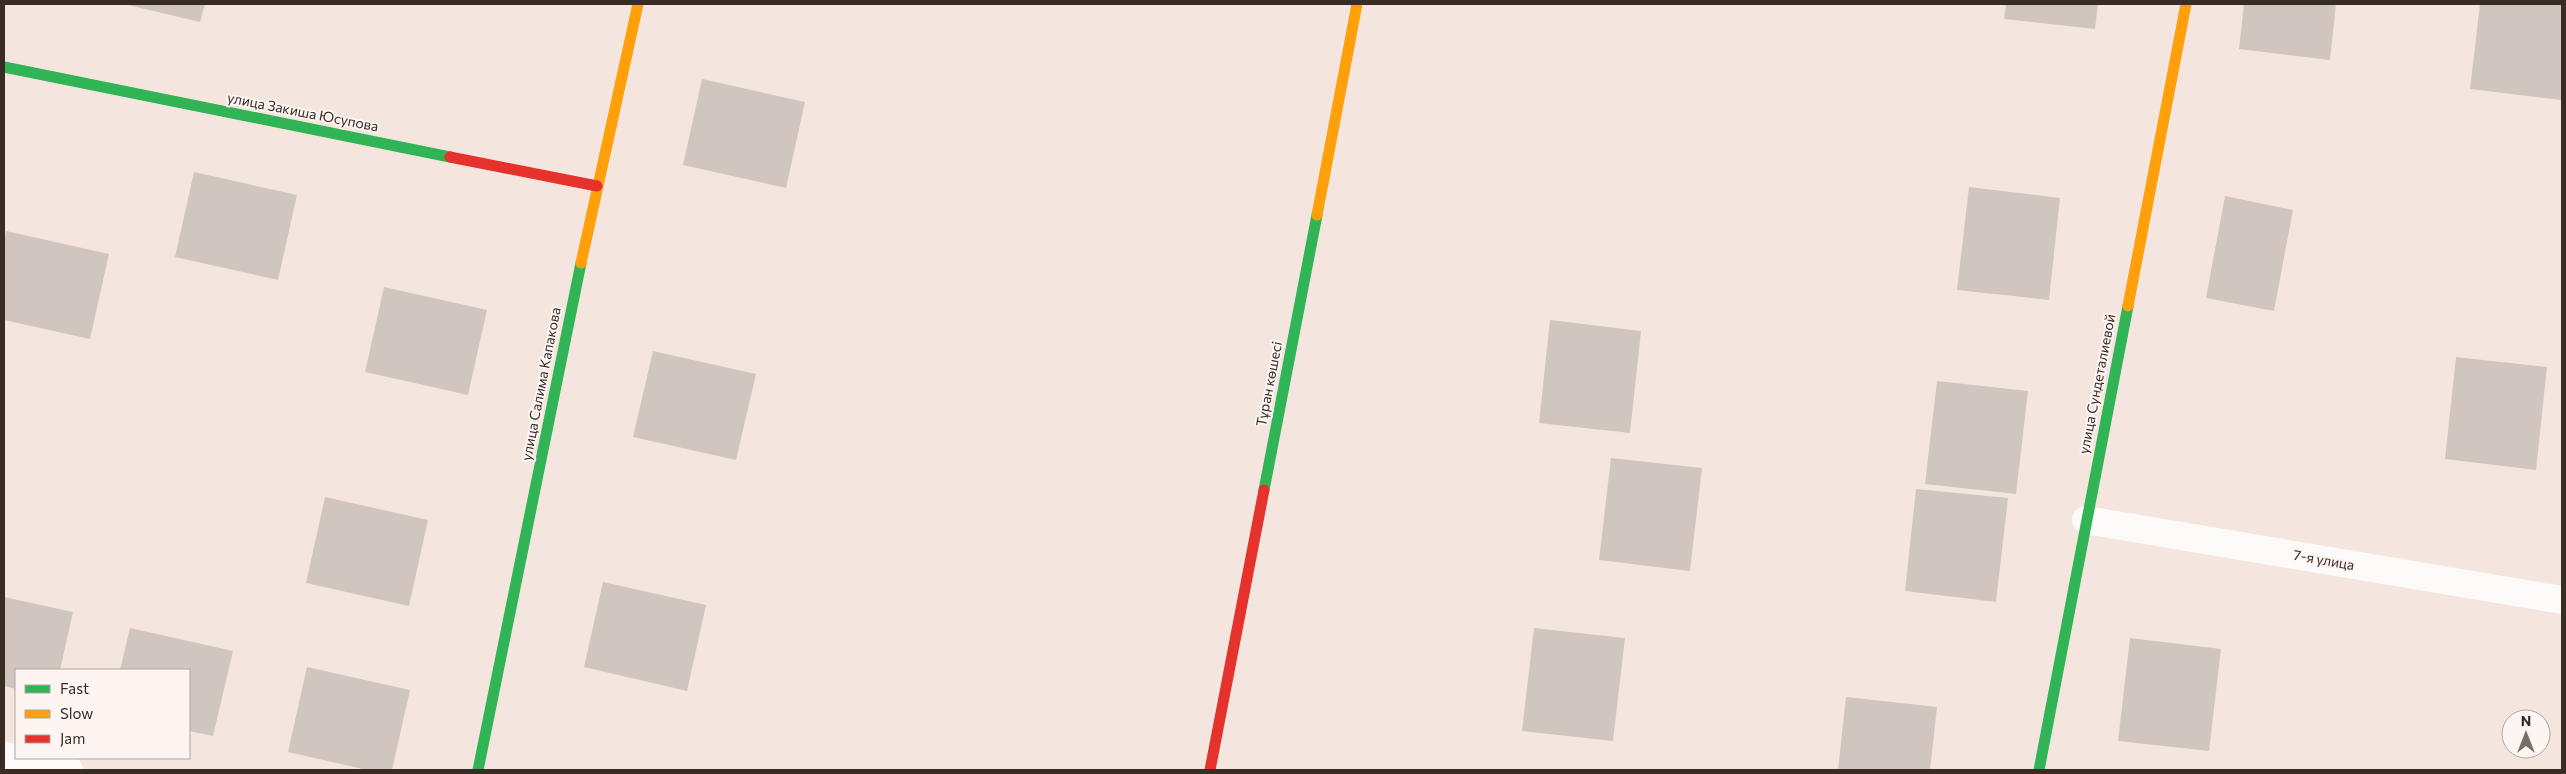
<svg xmlns="http://www.w3.org/2000/svg" width="2566" height="774" font-family="Commissioner,sans-serif">
  <style>
    .building { fill: #d1c6bf }
    .lines { fill: none; stroke-linecap: round; stroke-linejoin: round }
    .street { stroke: #fdfbfa; stroke-width: 28 }
    .fast { stroke: #30b455; stroke-width: 11 }
    .slow { stroke: #ff9f0a; stroke-width: 11 }
    .jam { stroke: #e5322d; stroke-width: 11 }
    .labels { text-anchor: middle; stroke-width: 4; stroke-linejoin: round; paint-order: stroke }
    .street-label { font-size: 14px; fill: #382c25; stroke: #fcf5f2 }
  </style>
  <rect width="100%" height="100%" fill="#f4e6de"/>
  <path class="building" d="M124,4H205L200,22Z
    M2006,4H2098L2095,29L2004,19Z
    M2244,4H2336L2330,60L2239,49Z
    M2480,4H2562L2561,100L2470,89Z
    M702,79L805,102L786,188L683,165Z
    M194,172L297,195L278,280L175,257Z
    M1969,187L2060,198L2049,300L1957,290Z
    M2225,196L2293,210L2274,311L2206,298Z
    M6,231L109,254L90,339L4,320V243Z
    M384,287L487,310L468,395L365,372Z
    M1550,320L1641,331L1630,433L1539,423Z
    M653,351L756,374L736,460L633,437Z
    M2456,357L2547,367L2536,470L2445,459Z
    M1937,381L2028,391L2016,494L1925,484Z
    M1611,458L1702,468L1690,571L1599,560Z
    M1916,489L2008,498L1996,602L1905,591Z
    M325,497L428,520L409,606L306,583Z
    M603,582L706,605L687,691L584,667Z
    M4,597L73,612L60,670H16V689L4,686Z
    M130,628L233,651L213,736L189,731V670H120Z
    M1534,628L1625,638L1613,741L1522,731Z
    M2130,638L2221,649L2209,751L2118,741Z
    M307,667L410,690L392,770H367L288,752Z
    M1846,697L1937,707L1930,770H1838Z"/>
  <g class="lines">
    <path class="street" d="M2086,520L2562,600
      M4,756L69,770"/>
    <path class="fast" d="M4,67L450,157
      M1264,490L1317,215
      M478,770L581,263
      M2039,770L2128,306"/>
    <path class="slow" d="M1317,215L1357,4
      M581,263L638,4
      M2128,306L2186,4"/>
    <path class="jam" d="M450,157L597,186
      M1210,770L1264,490"/>
  </g>
  <g class="labels">
    <g class="street-label">
      <text transform="translate(303 112) rotate(11)" y="5">улица Закиша Юсупова</text>
      <text transform="translate(541 384) rotate(-79)" y="5">улица Салима Капакова</text>
      <text transform="translate(1269 384) rotate(-79)" y="5">Тұран көшесі</text>
      <text transform="translate(2097 384) rotate(-79)" y="5">улица Сундеталиевой</text>
      <text transform="translate(2324 560) rotate(10)" y="5">7-я улица</text>
    </g>
  </g>
  <rect width="2566" height="774" fill="none" stroke="#382c25" stroke-width="10"/>
  <rect x="15" y="669" width="175" height="90" fill="#fcf5f2" stroke="#aea5a0"/>
  <rect x="25" y="685" width="25" height="8" fill="#30b455" stroke="#aea5a0"/>
  <text x="60" y="694" font-size="15" fill="#382c25">Fast</text>
  <rect x="25" y="710" width="25" height="8" fill="#ff9f0a" stroke="#aea5a0"/>
  <text x="60" y="719" font-size="15" fill="#382c25">Slow</text>
  <rect x="25" y="735" width="25" height="8" fill="#e5322d" stroke="#aea5a0"/>
  <text x="60" y="744" font-size="15" fill="#382c25">Jam</text>
  <g transform="translate(2526 734)"><circle r="24" fill="#fcf5f2" stroke="#aea5a0"/>
  <path d="M0-4L9 19L0 12L-9 19Z" fill="#7a6d66"/>
  <text y="-8" font-size="14" font-weight="bold" text-anchor="middle" fill="#382c25">N</text>
  </g>
</svg>
